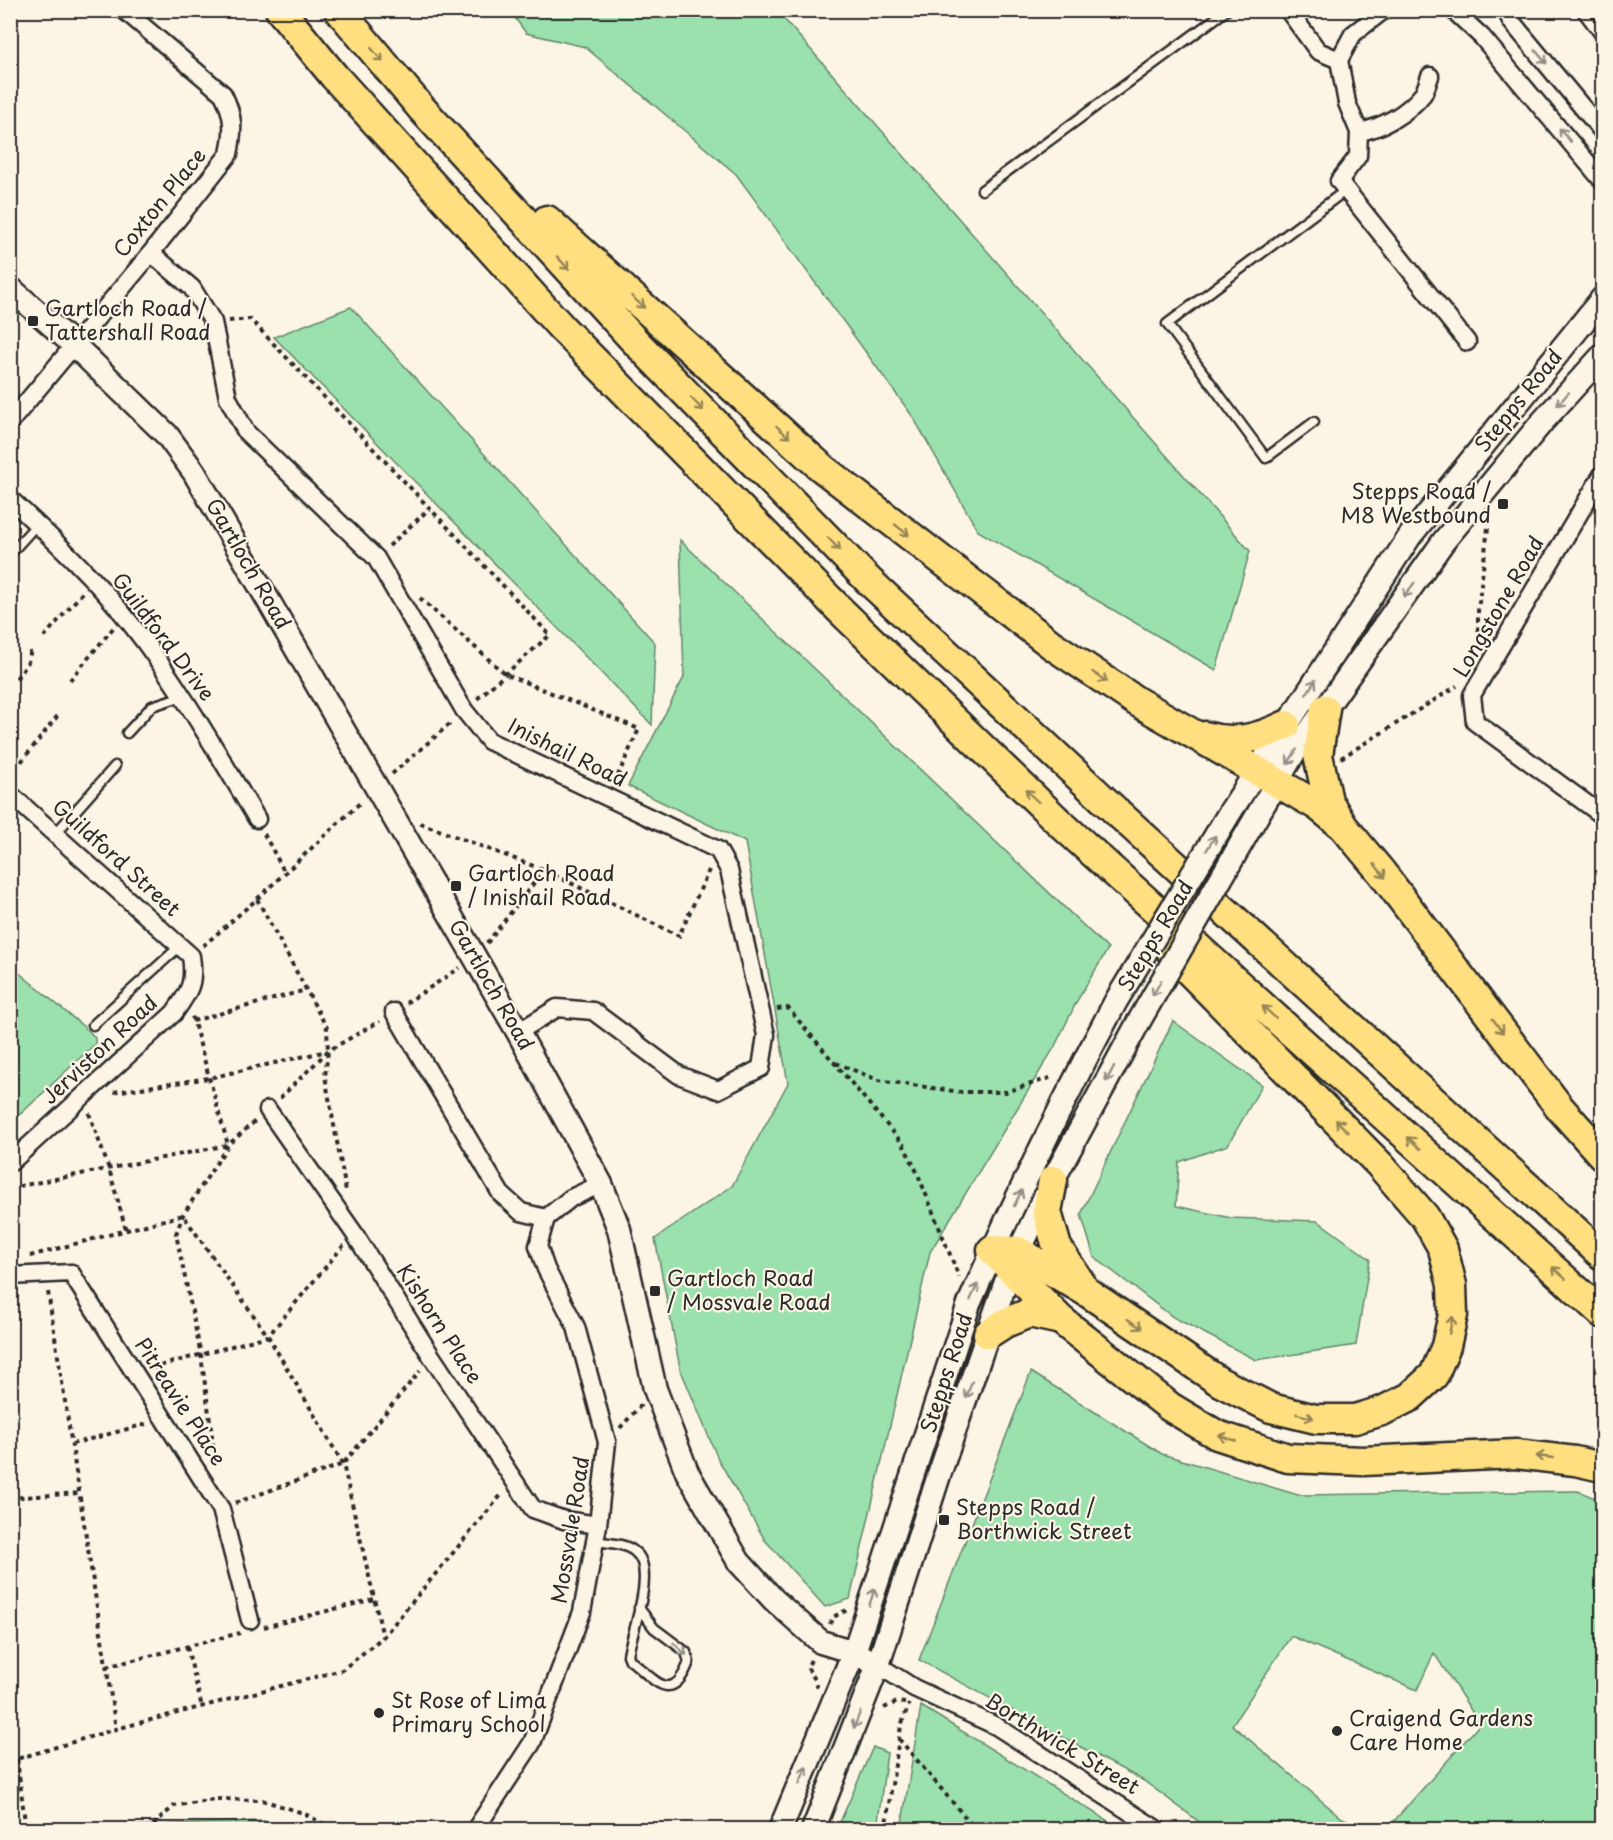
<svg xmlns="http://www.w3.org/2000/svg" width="1613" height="1840" font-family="'Playpen Sans',sans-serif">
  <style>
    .green { fill: #9be1ad; stroke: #63866c; stroke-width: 1.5 }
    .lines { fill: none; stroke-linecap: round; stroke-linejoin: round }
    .service-casing { stroke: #2b2b2b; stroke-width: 13 }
    .minor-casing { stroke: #2b2b2b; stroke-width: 21 }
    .secondary-casing { stroke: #2b2b2b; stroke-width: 27 }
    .motorway-casing { stroke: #2b2b2b; stroke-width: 33 }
    .path { stroke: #2b2b2b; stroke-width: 4; stroke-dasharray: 4.5 4.5; stroke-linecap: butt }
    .service { stroke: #fcf5e5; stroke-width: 8 }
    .minor { stroke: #fcf5e5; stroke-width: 16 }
    .secondary { stroke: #fcf5e5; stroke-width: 22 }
    .motorway { stroke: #ffdf80; stroke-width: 28 }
    .secondary-bridge-casing { stroke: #2b2b2b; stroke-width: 27; stroke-linecap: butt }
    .secondary-bridge { stroke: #fcf5e5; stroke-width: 22 }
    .oneway { stroke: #958556 }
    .oneway2 { stroke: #949088 }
    .poi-dot { fill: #2b2b2b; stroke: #fcf5e5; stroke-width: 2 }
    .labels { text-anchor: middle; stroke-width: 4.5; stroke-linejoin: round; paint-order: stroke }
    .street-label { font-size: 21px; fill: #2b2b2b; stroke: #fcf5e5 }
    .poi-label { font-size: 21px; fill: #2b2b2b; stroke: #fcf5e5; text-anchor: start }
  </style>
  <rect width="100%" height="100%" fill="#fcf5e5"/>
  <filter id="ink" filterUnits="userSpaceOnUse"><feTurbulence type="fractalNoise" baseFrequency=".0167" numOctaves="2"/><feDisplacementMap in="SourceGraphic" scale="12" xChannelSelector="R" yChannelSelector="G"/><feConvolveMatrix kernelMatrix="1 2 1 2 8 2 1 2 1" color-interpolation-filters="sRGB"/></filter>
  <g filter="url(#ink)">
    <path class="green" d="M510,11H777L1250,551L1216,670L978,531L913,417L736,174L585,47L526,33Z
      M351,307L655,643L652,725L274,337Z
      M680,540L1108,949L1078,999L1054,1048L930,1252L850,1599L825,1607L765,1540L718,1459L680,1368L655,1239L732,1186L788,1083L745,842L628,786L684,677Z
      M11,966L90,1032L95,1038V1044L11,1123Z
      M1173,1021L1262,1085L1228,1145L1179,1162L1176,1206L1231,1218L1318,1221L1370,1259L1356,1345L1256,1360L1173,1317L1094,1257L1081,1214Z
      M1031,1372L1162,1454L1298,1495L1578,1491L1602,1501V1829H1387L1480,1724L1434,1653L1417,1690L1291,1636L1232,1725L1342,1818L1372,1830L1209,1829L1144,1781L919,1660Z
      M921,1706L1121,1829H901Z
      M873,1747L887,1753L877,1829H837Z
      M265,1821L266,1829H136V1826Z"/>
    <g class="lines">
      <g class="service-casing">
        <path id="service" d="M1581,10L1602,38
          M982,190L1227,10
          M1314,422L1266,458L1167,324L1346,190
          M10,554L37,524
          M127,733L152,706L183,696
          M56,833L115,766
          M93,1025L180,946
          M595,1541C607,1543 625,1543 635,1552C657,1569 632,1631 628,1655L630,1660C655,1680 672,1706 689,1662L686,1652L654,1628L639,1608"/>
      </g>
      <g class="minor-casing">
        <path id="minor" d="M1288,10L1318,51L1339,60
          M1384,10L1353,34L1339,60L1347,103L1359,132L1358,156L1339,181L1467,342
          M1453,10L1482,37L1602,180
          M1506,10L1511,21L1602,131
          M1359,132C1382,128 1408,113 1423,94C1426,89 1428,82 1430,76
          M151,253L192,288L213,322L228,398L246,432L376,558L464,710L489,741L718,850L729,870L766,1035L761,1068L718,1090L679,1075L593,1011L557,1008L518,1032
          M10,422L151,253L229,154C234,129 234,116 223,94L124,10
          M1602,475L1472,695L1475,722L1602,815
          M10,499C53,539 95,578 131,624C179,685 217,752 257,819
          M10,794L191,956C195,983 190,991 174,1013L10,1163
          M394,1012L501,1194L521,1212L546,1218
          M268,1110L354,1233L432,1357L533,1509L564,1520L598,1525
          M10,1276L71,1273L221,1509L250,1620
          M878,1665L914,1688L996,1726L1158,1830
          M475,1830L532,1743L582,1612L598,1525L607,1442L576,1327L546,1269L538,1246L546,1218L571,1198L601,1184"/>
      </g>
      <g class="secondary-casing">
        <path id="secondary" d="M10,288L74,345L167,435L194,472L518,1032L601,1184L619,1229L655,1389L687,1472L739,1562L774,1600L821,1642L854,1652L878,1665
          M1230,812L1410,536L1602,299
          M1250,828L1292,756L1443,542L1543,421L1602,356
          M780,1830L854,1652L969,1304C1014,1201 1063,1100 1116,1001
          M813,1830L878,1665L939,1475L1010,1270L1053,1180L1138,1023"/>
      </g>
      <g class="motorway-casing">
        <path id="motorway" d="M280,10L334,76L562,328L841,611L1060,823L1602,1313
          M339,10L422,109L633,339L869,581L1119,814L1602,1255
          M547,220L822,468L1052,645L1136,701L1318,806L1343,826
          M1325,709L1318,755L1328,801L1343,826L1382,873L1560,1108L1602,1155
          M1205,736C1234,745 1260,738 1286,725
          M1053,1180L1047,1212L1057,1247L1082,1285
          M992,1250L1018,1251L1087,1292L1220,1382L1271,1408L1316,1419H1355L1382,1411L1410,1397L1434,1375L1446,1346L1453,1315L1452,1285L1443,1249L1425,1217L1380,1165L1191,973L1159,937
          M992,1250L1061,1320L1170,1407L1217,1435L1288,1458L1363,1461L1516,1454L1575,1461L1602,1467
          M988,1334L1005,1323L1029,1313L1061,1320"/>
      </g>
      <path class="path" d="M229,321L250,319L550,635L477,699
        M389,546L430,508
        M420,598L505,674L639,729L614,784
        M44,637L83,592
        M1478,649V610L1489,519
        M70,680L114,627
        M10,685C19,674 34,662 29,647
        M1341,758L1457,686
        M392,774L452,722
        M10,776L59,714
        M420,823L544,870L679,936L709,870
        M264,834L285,873
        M257,899L327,1028L328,1051L325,1076L346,1191
        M487,943L544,870
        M203,946L257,899L362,801
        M406,1003L460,968
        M777,1009L788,1008L903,1144L917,1172L959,1277
        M193,1021L306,990
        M836,1063L878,1080L960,1092H1006L1053,1077
        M114,1092L209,1078L327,1051
        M280,1098L328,1051L380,1021
        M89,1113L109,1169L126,1230
        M10,1188L228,1145L192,1016
        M30,1256L183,1215L268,1336L343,1464L383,1637
        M48,1292L116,1729
        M152,1368L268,1336L344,1245
        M620,1428L641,1405
        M72,1444L146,1424
        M216,1465L201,1355L176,1234L183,1215L228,1145L255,1121
        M10,1498L79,1493
        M235,1503L343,1464L420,1371
        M830,1624L833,1617L847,1610
        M264,1627L374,1599
        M187,1647L202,1707
        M811,1660L807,1667L816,1681L817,1687
        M106,1667L240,1633
        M884,1708L897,1702L905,1703
        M899,1739L976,1830
        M17,1759L26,1830
        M10,1761L116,1729L342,1670L383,1637L502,1494
        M153,1825L174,1806L214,1799L262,1800L303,1813L335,1830
        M362,1830L367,1823
        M885,1830L901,1726L909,1704"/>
      <use href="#service" class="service"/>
      <use href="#minor" class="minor"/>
      <use href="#secondary" class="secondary"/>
      <use href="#motorway" class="motorway"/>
      <g class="secondary-bridge-casing">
        <path id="secondary-bridge" d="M1116,1001L1230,812
          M1138,1023L1250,828"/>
      </g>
      <use href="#secondary-bridge" class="secondary-bridge"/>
    </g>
    <defs><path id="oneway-shaft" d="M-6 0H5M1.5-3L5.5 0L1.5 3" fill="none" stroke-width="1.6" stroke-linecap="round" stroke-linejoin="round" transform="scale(1.5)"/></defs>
    <g class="oneway">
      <use href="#oneway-shaft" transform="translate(377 55) rotate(50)"/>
      <use href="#oneway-shaft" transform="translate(563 263) rotate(47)"/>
      <use href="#oneway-shaft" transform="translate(638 302) rotate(42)"/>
      <use href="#oneway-shaft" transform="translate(697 404) rotate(46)"/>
      <use href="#oneway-shaft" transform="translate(783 432) rotate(42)"/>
      <use href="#oneway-shaft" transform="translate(902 530) rotate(38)"/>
      <use href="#oneway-shaft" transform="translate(834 544) rotate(46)"/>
      <use href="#oneway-shaft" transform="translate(1100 677) rotate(34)"/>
      <use href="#oneway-shaft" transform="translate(1032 796) rotate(-136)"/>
      <use href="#oneway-shaft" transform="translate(1380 871) rotate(52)"/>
      <use href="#oneway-shaft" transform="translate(1269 1012) rotate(-138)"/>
      <use href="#oneway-shaft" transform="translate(1498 1026) rotate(53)"/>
      <use href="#oneway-shaft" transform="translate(1342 1126) rotate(-135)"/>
      <use href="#oneway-shaft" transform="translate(1414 1143) rotate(-138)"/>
      <use href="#oneway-shaft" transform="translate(1559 1273) rotate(-138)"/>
      <use href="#oneway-shaft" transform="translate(1135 1324) rotate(34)"/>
      <use href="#oneway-shaft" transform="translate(1451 1325) rotate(-78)"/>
      <use href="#oneway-shaft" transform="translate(1305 1416) rotate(14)"/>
      <use href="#oneway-shaft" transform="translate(1227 1438) rotate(-162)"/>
      <use href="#oneway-shaft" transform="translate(1545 1457) rotate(-174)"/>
    </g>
    <g class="oneway2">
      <use href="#oneway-shaft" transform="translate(1541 57) rotate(50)"/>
      <use href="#oneway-shaft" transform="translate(1565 135) rotate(-130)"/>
      <use href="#oneway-shaft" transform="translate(1563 399) rotate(132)"/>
      <use href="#oneway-shaft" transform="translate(1409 590) rotate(126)"/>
      <use href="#oneway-shaft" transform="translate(1311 687) rotate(-57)"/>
      <use href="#oneway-shaft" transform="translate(1292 757) rotate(123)"/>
      <use href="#oneway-shaft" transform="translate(1211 843) rotate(-59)"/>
      <use href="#oneway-shaft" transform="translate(1157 988) rotate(120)"/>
      <use href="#oneway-shaft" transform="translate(1110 1074) rotate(118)"/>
      <use href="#oneway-shaft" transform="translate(1018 1198) rotate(-64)"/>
      <use href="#oneway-shaft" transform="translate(974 1292) rotate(-66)"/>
      <use href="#oneway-shaft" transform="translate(969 1390) rotate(109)"/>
      <use href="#oneway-shaft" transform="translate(872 1597) rotate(-72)"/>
      <use href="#oneway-shaft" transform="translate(680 1649) rotate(43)"/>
      <use href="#oneway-shaft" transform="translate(857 1720) rotate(111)"/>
      <use href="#oneway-shaft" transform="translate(803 1775) rotate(-67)"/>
    </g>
  </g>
  <g class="poi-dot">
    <rect x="27" y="315" width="12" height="12" rx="3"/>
    <rect x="1497" y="498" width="12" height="12" rx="3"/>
    <rect x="450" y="880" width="12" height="12" rx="3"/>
    <rect x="649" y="1285" width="12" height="12" rx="3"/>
    <rect x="938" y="1514" width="12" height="12" rx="3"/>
    <circle cx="379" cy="1713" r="6"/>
    <circle cx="1337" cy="1731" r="6"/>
  </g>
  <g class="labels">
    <g class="street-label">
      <text transform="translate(160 203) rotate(-51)" y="7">Coxton Place</text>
      <text transform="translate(1519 401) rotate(-51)" y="7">Stepps Road</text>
      <text transform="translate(248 564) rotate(60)" y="7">Gartloch Road</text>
      <text transform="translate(1499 607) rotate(-60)" y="7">Longstone Road</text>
      <text transform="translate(163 637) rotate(53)" y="7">Guildford Drive</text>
      <text transform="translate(567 753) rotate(26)" y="7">Inishail Road</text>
      <text transform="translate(116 858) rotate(42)" y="7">Guildford Street</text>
      <text transform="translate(1156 936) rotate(-59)" y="7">Stepps Road</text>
      <text transform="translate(491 985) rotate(60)" y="7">Gartloch Road</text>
      <text transform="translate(100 1050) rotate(-43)" y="7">Jerviston Road</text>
      <text transform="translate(439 1324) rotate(57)" y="7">Kishorn Place</text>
      <text transform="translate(947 1373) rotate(-72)" y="7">Stepps Road</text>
      <text transform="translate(180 1402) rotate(57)" y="7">Pitreavie Place</text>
      <text transform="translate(571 1530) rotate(-81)" y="7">Mossvale Road</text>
      <text transform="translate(1062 1744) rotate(31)" y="7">Borthwick Street</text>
    </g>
    <g class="poi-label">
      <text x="45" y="316">Gartloch Road /<tspan x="45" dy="24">Tattershall Road</tspan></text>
      <text x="1491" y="499" text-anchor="end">Stepps Road /<tspan x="1491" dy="24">M8 Westbound</tspan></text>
      <text x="468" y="881">Gartloch Road<tspan x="468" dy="24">/ Inishail Road</tspan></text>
      <text x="667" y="1286">Gartloch Road<tspan x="667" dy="24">/ Mossvale Road</tspan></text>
      <text x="956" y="1515">Stepps Road /<tspan x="956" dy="24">Borthwick Street</tspan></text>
      <text x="391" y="1708">St Rose of Lima<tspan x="391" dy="24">Primary School</tspan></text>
      <text x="1349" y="1726">Craigend Gardens<tspan x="1349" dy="24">Care Home</tspan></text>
    </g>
  </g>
  <rect width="1613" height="1840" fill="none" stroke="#fcf5e5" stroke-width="36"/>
  <rect x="18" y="18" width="1577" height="1804" fill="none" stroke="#2b2b2b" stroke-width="2" filter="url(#ink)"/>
</svg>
